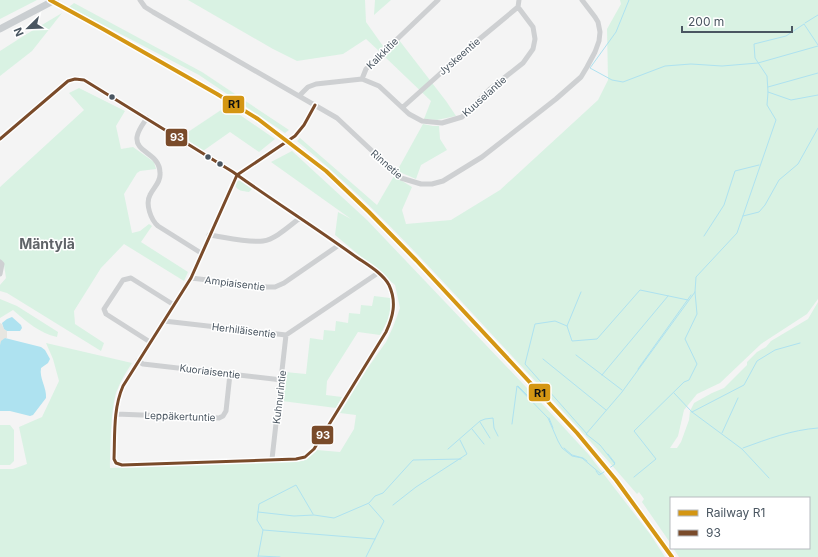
<svg xmlns="http://www.w3.org/2000/svg" width="818" height="557" font-family="Inter,sans-serif">
  <style>
    .green { fill: #d9f2e3 }
    .sand { fill: #e7e6e1 }
    .water { fill: #aee2f0 }
    .lines { fill: none; stroke-linecap: round; stroke-linejoin: round }
    .stream { stroke: #aee2f0; stroke-width: 1 }
    .minor { stroke: #ced0d2; stroke-width: 5 }
    .major { stroke: #caced1; stroke-width: 7 }
    .bus-1-casing { stroke: #fff; stroke-width: 6 }
    .bus-1 { stroke: #7a4b2a; stroke-width: 3 }
    .rail-1-casing { stroke: #fff; stroke-width: 7 }
    .rail-1 { stroke: #d49613; stroke-width: 4 }
    .bus-dot { fill: #4a5661; stroke: #fff; stroke-width: 1.5 }
    .labels { text-anchor: middle; stroke-width: 3; stroke-linejoin: round; paint-order: stroke }
    .street-label { font-size: 10px; fill: #4a5661; stroke: #fff }
    .district-label { font-size: 14px; font-weight: bold; fill: #5f6368; stroke: #fff }
    .line-badge { stroke: #fff; stroke-width: 1.5 }
    .badge-label { font-size: 11px; text-anchor: middle; font-weight: bold; fill: #fff }
    .pale-badge-label { font-size: 11px; text-anchor: middle; font-weight: bold; fill: #111 }
  </style>
  <rect width="100%" height="100%" fill="#f4f4f4"/>
  <path class="green" d="M0,0H37L0,19Z
    M188,0H365L366,22L383,46L379,51L366,39L343,54L297,61L273,49Z
    M375,0H391L374,15Z
    M620,0H818V299L807,314L761,344L720,383L697,394L684,410L678,436L670,448H677L681,442L689,420L690,411L694,403L712,393L724,388L747,365V362L757,352L766,347L771,341L808,319L818,302V557H679L673,548H809V498H671V544L642,502L644,499L639,492L637,494C588,437 537,383 486,328C426,263 366,197 297,141L300,138L377,205L394,176L412,187L402,210L406,224L451,220L500,190L598,100L608,80L607,29L621,4Z
    M74,3L202,72L289,130L285,133L199,75L69,7Z
    M62,13L32,51L0,76V51L25,35Z
    M399,40L446,101L456,116L437,120L424,119L431,101L384,56Z
    M79,88L125,111L116,126L121,149L133,147L154,162L156,169L140,171L137,173L124,194L132,233L140,231L149,224L152,226L141,242L188,272L184,281L124,244L101,268L74,311L75,324L104,343L101,351L7,293L0,291V285L6,278L4,265L0,259V187L84,110L69,93Z
    M227,106L275,139L259,152L230,132L203,151L182,136Z
    M423,124L433,126H439L440,139L447,150L421,165L416,179L397,171Z
    M292,151L367,220L546,408L589,455L650,534L665,557H0V469H13L27,464L19,427L42,417L59,381L53,359L46,343L132,363C126,372 120,382 116,393C111,410 110,449 110,468L303,461L317,450L340,452L354,429L356,415L340,413L367,369L386,342L393,327L400,308L395,285L335,235L338,212L351,219L271,162Z
    M242,180L251,186L252,189L249,192C243,191 237,191 235,185L237,181Z
    M374,296L390,298V316L380,335L358,332L327,381L326,395L342,397L336,408L282,401L285,372L306,374L310,338L323,340L324,330L335,331L336,321L348,323L349,313L360,314L361,305L372,306Z
    M0,299L17,306L58,332L57,337C39,333 27,322 13,310L0,318Z
    M0,425H10L14,430V461L10,465H0Z"/>
  <path class="sand" d="M0,323L2,324L4,329L7,331V338H5L0,345Z"/>
  <path class="water" d="M12,317L21,325L22,328L20,331H7L4,329L2,323L7,319Z
    M5,338L41,347L45,350L50,359L48,363L41,368C39,378 47,388 46,398L33,415L30,416L10,411H0V345L1,341Z"/>
  <g class="lines">
    <path class="stream" d="M629,0L616,32L590,68L612,80L623,82L665,66L691,64L722,66L758,63L818,46
      M805,23L818,15
      M768,87L818,73
      M768,92L791,100L818,95
      M743,216L759,212L765,205L779,180L798,164L818,128
      M704,236L724,205L735,171L759,165
      M581,292L567,326L572,341L597,339L640,290L688,300
      M567,326L555,321L535,324L525,364L587,434
      M576,355L622,390
      M543,359L606,410
      M638,369L691,295
      M602,375L668,296
      M518,386L530,398
      M674,393L692,412L742,449L769,478
      M692,412L744,385L757,361L775,350L800,343
      M549,418L553,428
      M480,422L490,438
      M512,424L517,386L548,418L558,441L562,448L572,456L582,458L601,474L615,464L600,445L586,434L622,392L695,292L696,277L737,233L776,120L767,105L768,92L767,76L755,58L754,44L786,36L804,24L818,45
      M472,429L484,444
      M722,433L738,398
      M564,448L572,455L583,458L587,461
      M743,448C768,439 791,430 818,428
      M448,449L480,421L485,419L493,418L494,428L498,436
      M608,454L615,463L614,464
      M596,471L599,475L601,474
      M634,477L656,459L634,431L684,382L689,380L697,364L685,339L697,314L695,292
      M393,505L416,487L467,454L460,440
      M258,512L294,516L314,515L334,518L369,503L375,496L383,493L413,460L461,459
      M263,530L375,539
      M258,556L280,557
      M258,557L263,530L257,520L259,504L296,485L313,514
      M366,557L384,521L369,504"/>
    <path class="minor" d="M140,0L145,7L153,12L337,118L401,178L421,184H432L443,181L482,157L556,99L581,77L587,67L595,52L599,41L600,32L598,22L595,17L582,0
      M362,79L379,86L409,114L422,121L442,123L462,117L490,89L523,63L533,49L535,39L533,27L518,7L519,0
      M299,96L308,87L316,84L362,79L366,69L438,0
      M403,107L471,46L518,7
      M147,118C143,124 138,130 137,137C135,153 160,153 160,173C161,182 153,188 150,195C145,204 151,220 158,226L201,253
      M0,139L68,81L75,79L84,80L233,172C272,200 313,226 352,254C364,263 382,272 389,285C397,302 393,317 386,332L314,449L305,457L296,459L122,465L116,463L114,459C115,435 113,409 123,386L191,278L237,175L295,136L304,125L315,105
      M209,235C224,237 249,243 263,241C276,239 289,226 300,218
      M0,262L2,264L0,274
      M191,278L267,287H275L284,283L339,245
      M164,321L286,335L378,273
      M150,342L106,314L104,309L123,280L131,278L174,305
      M138,361L143,364L282,380
      M116,414L219,418L223,416L226,411L230,374
      M272,459L286,335"/>
    <path class="major" d="M0,29L55,0"/>
    <g class="bus-1-casing">
      <path id="bus-1" d="M0,139L68,81L75,79L84,80L233,172C272,200 313,226 352,254C364,263 382,272 389,285C397,302 393,317 386,332L314,449L305,457L296,459L122,465L116,463L114,459C115,435 113,409 123,386L191,278L237,175L295,136L304,125L315,105"/>
    </g>
    <use href="#bus-1" class="bus-1"/>
    <g class="rail-1-casing">
      <path id="rail-1" d="M50,0L103,29L217,94L258,119L326,171L369,212L416,260L577,433L616,480L672,557"/>
    </g>
    <use href="#rail-1" class="rail-1"/>
  </g>
  <g class="bus-dot">
    <circle cx="112" cy="97" r="3.5"/>
    <circle cx="208" cy="157" r="3.5"/>
    <circle cx="220" cy="164" r="3.5"/>
  </g>
  <g class="labels">
    <g class="street-label">
      <text transform="translate(382 53) rotate(-45)" y="4">Kalkkitie</text>
      <text transform="translate(459 56) rotate(-41)" y="4">Jyskeentie</text>
      <text transform="translate(484 96) rotate(-42)" y="4">Kuuselantie</text>
      <text transform="translate(387 164) rotate(41)" y="4">Rinnetie</text>
      <text transform="translate(235 283) rotate(7)" y="4">Ampiaisentie</text>
      <text transform="translate(244 330) rotate(7)" y="4">Herhiläisentie</text>
      <text transform="translate(210 371) rotate(7)" y="4">Kuoriaisentie</text>
      <text transform="translate(279 397) rotate(-83)" y="4">Kuhnurintie</text>
      <text transform="translate(180 416) rotate(2)" y="4">Leppäkertuntie</text>
    </g>
    <g class="district-label">
      <text x="47" y="249">Mäntylä</text>
    </g>
  </g>
  <g class="line-badge">
    <rect x="222" y="95" width="23" height="19" rx="4" fill="#d49613"/>
    <rect x="165" y="128" width="23" height="19" rx="4" fill="#7a4b2a"/>
    <rect x="528" y="383" width="23" height="19" rx="4" fill="#d49613"/>
    <rect x="311" y="425" width="23" height="20" rx="4" fill="#7a4b2a"/>
  </g>
  <g class="badge-label">
    <text x="177" y="141">93</text>
    <text x="323" y="439">93</text>
  </g>
  <g class="pale-badge-label">
    <text x="234" y="108">R1</text>
    <text x="540" y="397">R1</text>
  </g>
  <rect x="670" y="497" width="140" height="52" fill="#ffffff" stroke="#b7bbc0"/>
  <rect x="678" y="510" width="20" height="6" fill="#d49613" stroke="#b7bbc0"/>
  <text x="706" y="517" font-size="12" fill="#4a5661">Railway R1</text>
  <rect x="678" y="530" width="20" height="6" fill="#7a4b2a" stroke="#b7bbc0"/>
  <text x="706" y="537" font-size="12" fill="#4a5661">93</text>
  <g transform="translate(28 28) rotate(247)" stroke="#ffffff" stroke-width="3" paint-order="stroke">
  <path d="M0-3L7 15L0 10L-7 15Z" fill="#4a5661"/>
  <text y="-6" font-size="11" font-weight="bold" text-anchor="middle" fill="#4a5661">N</text>
  </g>
  <path d="M682 26v6h110v-6" fill="none" stroke="#4a5661" stroke-width="2"/>
  <text x="688" y="26" font-size="12" fill="#4a5661" stroke="#ffffff" stroke-width="3" paint-order="stroke">200 m</text>
</svg>
